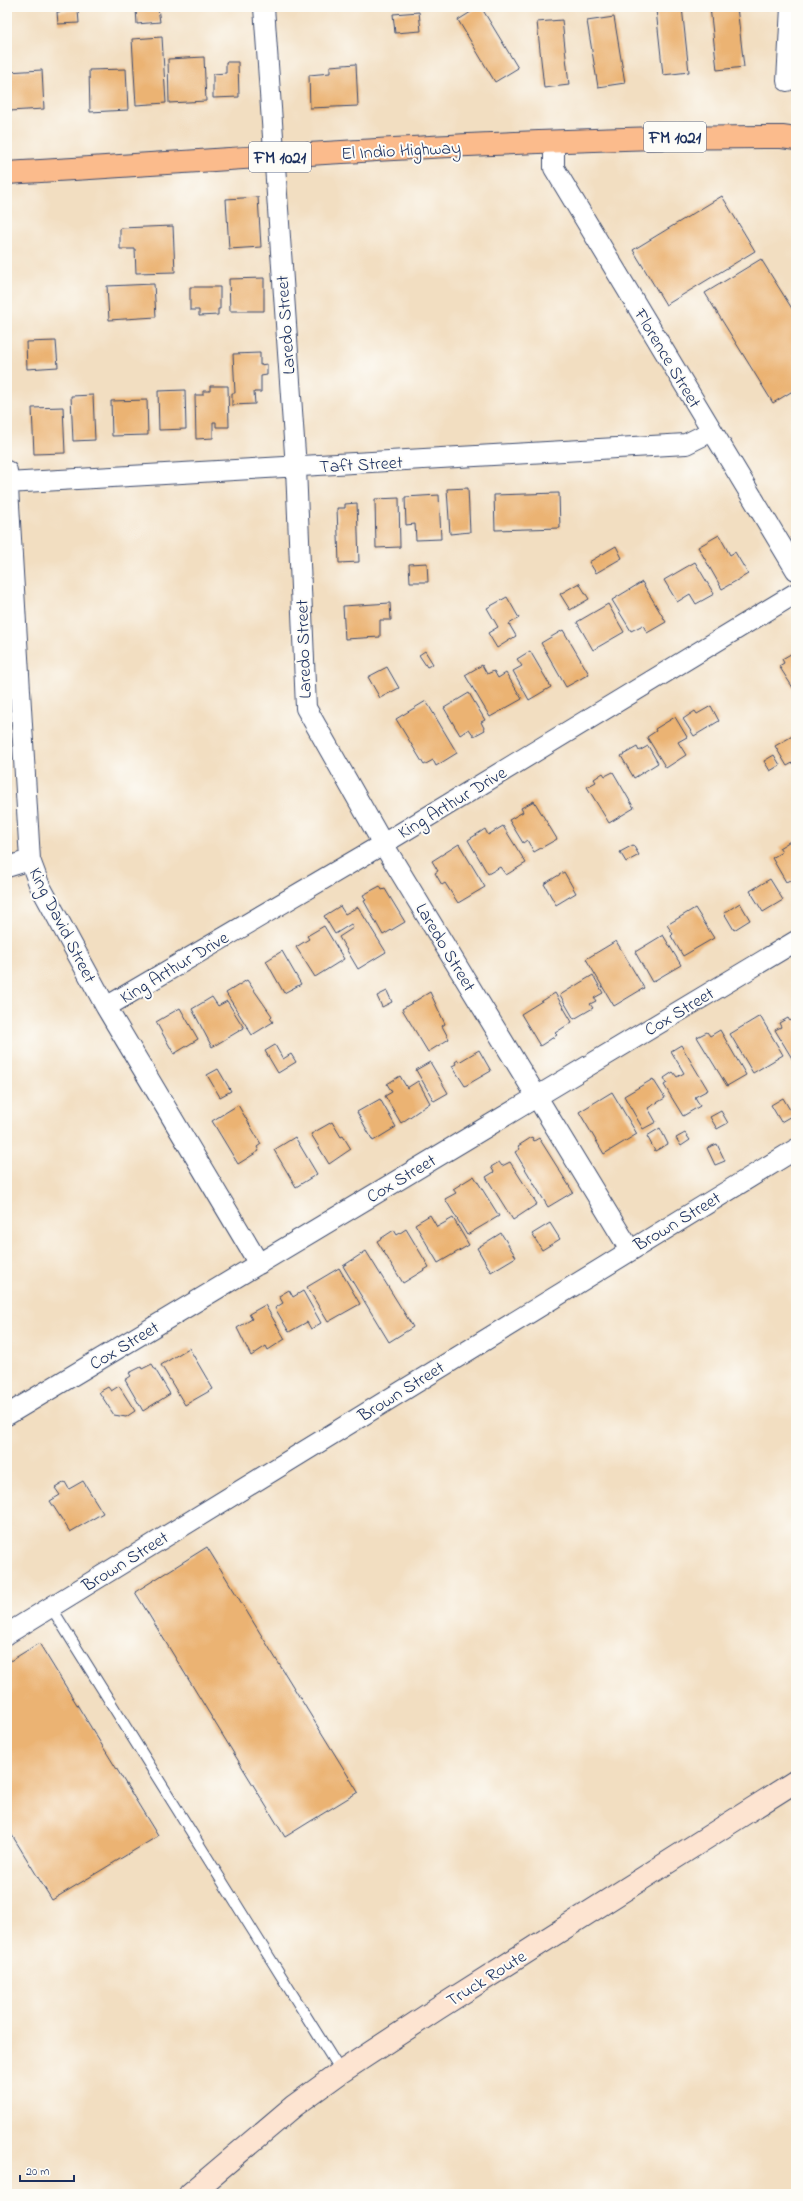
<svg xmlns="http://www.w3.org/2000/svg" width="803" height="2201" font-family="'Indie Flower',sans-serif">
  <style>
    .building { fill: #ebb373 }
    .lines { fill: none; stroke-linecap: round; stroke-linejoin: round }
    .lane-casing { stroke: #3b496d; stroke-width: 12 }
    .street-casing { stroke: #3b496d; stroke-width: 22 }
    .secondary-casing { stroke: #3b496d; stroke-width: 24 }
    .primary-casing { stroke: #3b496d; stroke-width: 24 }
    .lane { stroke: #fff; stroke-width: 10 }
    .street { stroke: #fff; stroke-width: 20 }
    .secondary { stroke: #fde4d1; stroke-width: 22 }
    .primary { stroke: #fbbb8c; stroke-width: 22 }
    .labels { text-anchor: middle; stroke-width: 4; stroke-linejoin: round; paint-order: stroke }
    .shield { fill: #fdfcf7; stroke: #5f6c8c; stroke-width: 1 }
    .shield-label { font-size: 17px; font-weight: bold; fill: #1b2f5e }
    .street-label { font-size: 18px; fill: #1b2f5e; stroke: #fdfcf7 }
  </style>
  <rect width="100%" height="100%" fill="#fdfcf7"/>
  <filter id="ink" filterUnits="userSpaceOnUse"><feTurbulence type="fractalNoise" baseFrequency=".025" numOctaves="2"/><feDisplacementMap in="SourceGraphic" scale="8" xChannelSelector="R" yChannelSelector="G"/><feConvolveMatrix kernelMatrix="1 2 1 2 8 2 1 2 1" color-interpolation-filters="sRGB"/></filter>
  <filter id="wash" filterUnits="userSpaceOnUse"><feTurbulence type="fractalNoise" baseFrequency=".012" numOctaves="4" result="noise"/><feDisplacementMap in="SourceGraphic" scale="16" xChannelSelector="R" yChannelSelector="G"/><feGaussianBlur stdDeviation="0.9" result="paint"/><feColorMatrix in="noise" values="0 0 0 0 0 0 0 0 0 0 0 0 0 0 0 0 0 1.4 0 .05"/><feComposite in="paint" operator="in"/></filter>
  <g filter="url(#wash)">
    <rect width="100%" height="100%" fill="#f2dec1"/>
    <g id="blocks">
      <path class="building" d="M479,7H481L518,68L495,82L458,20Z
        M682,7L689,72L663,75L656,10Z
        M710,7H737L744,67L717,70Z
        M158,8L160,22L137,24L136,9Z
        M78,10L79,23L58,24L57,12Z
        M419,12L421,31L395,33L393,14Z
        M614,17L625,83L598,87L587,21Z
        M562,20L569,85L544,88L537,22Z
        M162,37L166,103L136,105L132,39Z
        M204,57L206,101L169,103L168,59Z
        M226,62H238L239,97L213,98V74L226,73Z
        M356,64L358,106L310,108L309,75L330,73V66Z
        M126,69L128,110L90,112L89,70Z
        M42,70L44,109L9,111L7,72Z
        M722,196L755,251L666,305L633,250Z
        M258,197L261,247L229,249L226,199Z
        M173,226L175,272L136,273L135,249H120V228Z
        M761,259L796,315V389L773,403L705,293Z
        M264,278V311H230L229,279Z
        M154,284L156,317L109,320L107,286Z
        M190,287H220V309H218V315L199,316V310H190Z
        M56,341L58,367L27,369L26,342Z
        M260,353V365L267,364V375L261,376V392H254L255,404L232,405V393H235L233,354Z
        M210,386H228L229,427H216V422H213V438L196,439L195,395H203V391H210Z
        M185,390L186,429L159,430L158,391Z
        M93,395L95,440L73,441L71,396Z
        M147,400L148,435L112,436L111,401Z
        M63,407L65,453L34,454L32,408Z
        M468,488L470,532L450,534L447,489Z
        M559,493L560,528L495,530L494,495Z
        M439,495L441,539L416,540L415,524L406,525L405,497Z
        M399,498L400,547L376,548L375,499Z
        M357,503L359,562L339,563L337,508H345V504Z
        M719,535L730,555L735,552L748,574L722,589L698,547Z
        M616,546L622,558L596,573L589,562Z
        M695,562L714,594L696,604L690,594L677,602L664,580Z
        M427,563L428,582H410L409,564Z
        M642,582L666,622L647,633L643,625L631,631L612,600Z
        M579,583L589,599L570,610L560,594Z
        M507,597L519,618L509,624L516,636L497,648L488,633L498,627L487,608Z
        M390,603L391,620H380V637L345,639L343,606Z
        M608,604L624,632L593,650L577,622Z
        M563,630L589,674L566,687L541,643Z
        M425,651L433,664L427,667L419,655Z
        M530,651L551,687L529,700L513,671L522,666L517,659Z
        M796,651V691H795L779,666L784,663L782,659Z
        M482,665L487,674L494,671L498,678L506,673L522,699L490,717L465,675Z
        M387,667L399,688L380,698L368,677Z
        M469,693L485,720L481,722L485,730L474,736L469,729L460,735L444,708Z
        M426,701L457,753L436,766L433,760L424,765L396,719Z
        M711,706L719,721L694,736L683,719L695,711L697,714Z
        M675,717L687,737L678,742L686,755L666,768L647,737L656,731L655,729Z
        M796,734V761L787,766L775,746Z
        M648,746L658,763L634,778L621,756L637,747L639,751Z
        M774,755L780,765L770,771L764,761Z
        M613,772L634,808L609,823L587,787L596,782L594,779L603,773L605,776Z
        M534,801L557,839L534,852L527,840L523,843L509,820L523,812L521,808Z
        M503,826L526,863L506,875L500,867L488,874L468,840L485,829L488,835Z
        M792,840L796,847V886L794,887L790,880L786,882L772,858L782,852L779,848Z
        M459,844L485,887L458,903L445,883L442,885L435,873L438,871L432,861Z
        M633,845L639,855L626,862L620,852Z
        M564,872L576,893L556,905L544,884Z
        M770,879L783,900L763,912L750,891Z
        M380,886L382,890L385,889L405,922L383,935L364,901L366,900L363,895Z
        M740,903L750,920L734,930L724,913Z
        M340,906L345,914L358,907L386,952L358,969L339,937L353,928L351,924L335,934L324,916Z
        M695,908L714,938L683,956L671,936L673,934L667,925Z
        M324,926L344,959L315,977L296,947L309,939L307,936Z
        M663,935L681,965L652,982L635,952Z
        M616,941L644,988L614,1006L586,959Z
        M282,951L301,984L284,993L266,961Z
        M593,975L603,993L594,998L596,1001L590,1004L593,1008L574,1019L560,995Z
        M247,980L272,1016L270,1018L273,1022L252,1035L226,993Z
        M387,991L392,1002L382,1007L377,996Z
        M430,992L445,1024L442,1026L449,1039L428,1052L402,1009Z
        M555,993L572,1022L555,1033L557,1035L540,1046L521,1014Z
        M212,997L218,1006L227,1001L244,1028L212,1047L192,1009Z
        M180,1008L198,1039L174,1054L156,1022Z
        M760,1016L783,1055L753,1073L730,1034Z
        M788,1018L790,1021L796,1018V1058L793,1060L775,1030L781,1027L779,1023Z
        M720,1030L746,1075L727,1086L697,1037L707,1032L710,1036Z
        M275,1045L283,1059L291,1054L296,1062L278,1073L265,1051Z
        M681,1045L708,1090L695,1097L700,1106L683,1116L664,1085L667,1083L664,1078L673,1072L677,1077L684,1073L671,1051Z
        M479,1050L491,1071L465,1086L452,1066L456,1064L455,1062L458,1060L459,1062Z
        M430,1062L448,1093L434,1101L416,1070Z
        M218,1069L231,1091L220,1097L207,1075Z
        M400,1076L407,1088L418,1081L430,1103L401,1123L385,1096L392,1092L387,1084Z
        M653,1079L665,1098L648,1108L656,1122L643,1129L624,1096Z
        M612,1092L637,1134L604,1154L579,1112Z
        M783,1098L793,1115L781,1122L771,1105Z
        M380,1099L396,1127L373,1141L357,1112Z
        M238,1105L261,1144L257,1147L259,1151L238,1164L212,1121Z
        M721,1111L728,1123L717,1129L710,1117Z
        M332,1122L341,1137L343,1136L351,1149L329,1164L311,1134Z
        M660,1128L668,1144L655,1151L647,1136Z
        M685,1133L690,1140L681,1146L676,1138Z
        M295,1137L317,1174L296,1187L274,1150Z
        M532,1137L534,1141L539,1138L573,1192L548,1207L515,1152L520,1149L518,1146Z
        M717,1144L725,1161L715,1165L707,1148Z
        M499,1162L502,1166L510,1162L537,1204L513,1220L486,1177L494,1172L491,1167Z
        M474,1176L499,1216L467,1235L445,1199L456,1193L453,1189Z
        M430,1215L437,1227L453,1218L469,1245L438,1263L415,1224Z
        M550,1223L560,1239L542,1250L532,1234Z
        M406,1229L429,1267L403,1283L377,1241L394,1230L397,1235Z
        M501,1233L516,1257L491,1272L477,1248Z
        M366,1251L413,1327L389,1342L343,1266Z
        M339,1268L360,1304L328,1322L307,1287Z
        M289,1290L293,1297L303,1291L321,1323L311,1329L307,1322L289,1332L275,1308L283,1303L279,1296Z
        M265,1305L285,1339L268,1350L266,1346L251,1356L237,1328L252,1319L249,1314Z
        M189,1348L213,1389L185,1405L161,1365Z
        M152,1364L170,1394L143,1411L125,1380L131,1376L129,1373L141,1367L142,1369Z
        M119,1386L135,1411L126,1417L114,1415L99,1392L108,1387L111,1391Z
        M83,1481L103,1513L70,1532L50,1501L60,1495L55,1488L65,1482L69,1489Z
        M207,1547L358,1792L285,1837L135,1592Z
        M39,1643L158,1836L52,1900L7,1827V1663Z"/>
    </g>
  </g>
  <g filter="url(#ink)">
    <use href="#blocks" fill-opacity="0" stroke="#3b496d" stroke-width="1"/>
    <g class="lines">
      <g class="lane-casing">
        <path id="lane" d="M51,1607L341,2072"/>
      </g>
      <g class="street-casing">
        <path id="street" d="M264,7L296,468L306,708L383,844L630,1250
          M787,81L791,7
          M554,141V168L796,570
          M7,471L30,860L39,884L106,1007L259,1264
          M7,483L686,444L712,431
          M7,867L30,860
          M106,1007L383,844L796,593
          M7,1415L796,941
          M7,1634L796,1149"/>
      </g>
      <g class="secondary-casing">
        <path id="secondary" d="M190,2194L294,2106L341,2072L437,2009L796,1781"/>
      </g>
      <g class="primary-casing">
        <path id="primary" d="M7,173C265,158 523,136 782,137L796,139"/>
      </g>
      <use href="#lane" class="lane"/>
      <use href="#street" class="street"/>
      <use href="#secondary" class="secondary"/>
      <use href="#primary" class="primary"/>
    </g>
  </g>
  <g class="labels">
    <g class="shield">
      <rect x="644" y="122" width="62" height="30" rx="3"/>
      <rect x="249" y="142" width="62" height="30" rx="3"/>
    </g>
    <g class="shield-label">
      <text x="675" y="143">FM 1021</text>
      <text x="280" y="163">FM 1021</text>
    </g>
    <g class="street-label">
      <text transform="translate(401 150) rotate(-3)" y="6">El Indio Highway</text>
      <text transform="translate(285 325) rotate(-94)" y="6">Laredo Street</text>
      <text transform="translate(668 358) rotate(59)" y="6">Florence Street</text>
      <text transform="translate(361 464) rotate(-3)" y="6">Taft Street</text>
      <text transform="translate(303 649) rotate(-92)" y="6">Laredo Street</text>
      <text transform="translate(452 802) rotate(-31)" y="6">King Arthur Drive</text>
      <text transform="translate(63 925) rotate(63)" y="6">King David Street</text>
      <text transform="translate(446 947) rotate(59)" y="6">Laredo Street</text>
      <text transform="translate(174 967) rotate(-31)" y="6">King Arthur Drive</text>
      <text transform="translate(679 1011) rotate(-31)" y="6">Cox Street</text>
      <text transform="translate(401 1178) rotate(-31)" y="6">Cox Street</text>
      <text transform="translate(677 1221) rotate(-31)" y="6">Brown Street</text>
      <text transform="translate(124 1345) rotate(-31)" y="6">Cox Street</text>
      <text transform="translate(401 1391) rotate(-32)" y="6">Brown Street</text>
      <text transform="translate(125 1561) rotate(-32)" y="6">Brown Street</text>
      <text transform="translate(486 1978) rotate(-32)" y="6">Truck Route</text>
    </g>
  </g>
  <rect width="803" height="2201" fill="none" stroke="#fdfcf7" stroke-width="24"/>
  <path d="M20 2175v6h54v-6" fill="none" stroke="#1b2f5e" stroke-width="2"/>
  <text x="26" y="2175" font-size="12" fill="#1b2f5e" stroke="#fdfcf7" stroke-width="3" paint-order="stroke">20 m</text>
</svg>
